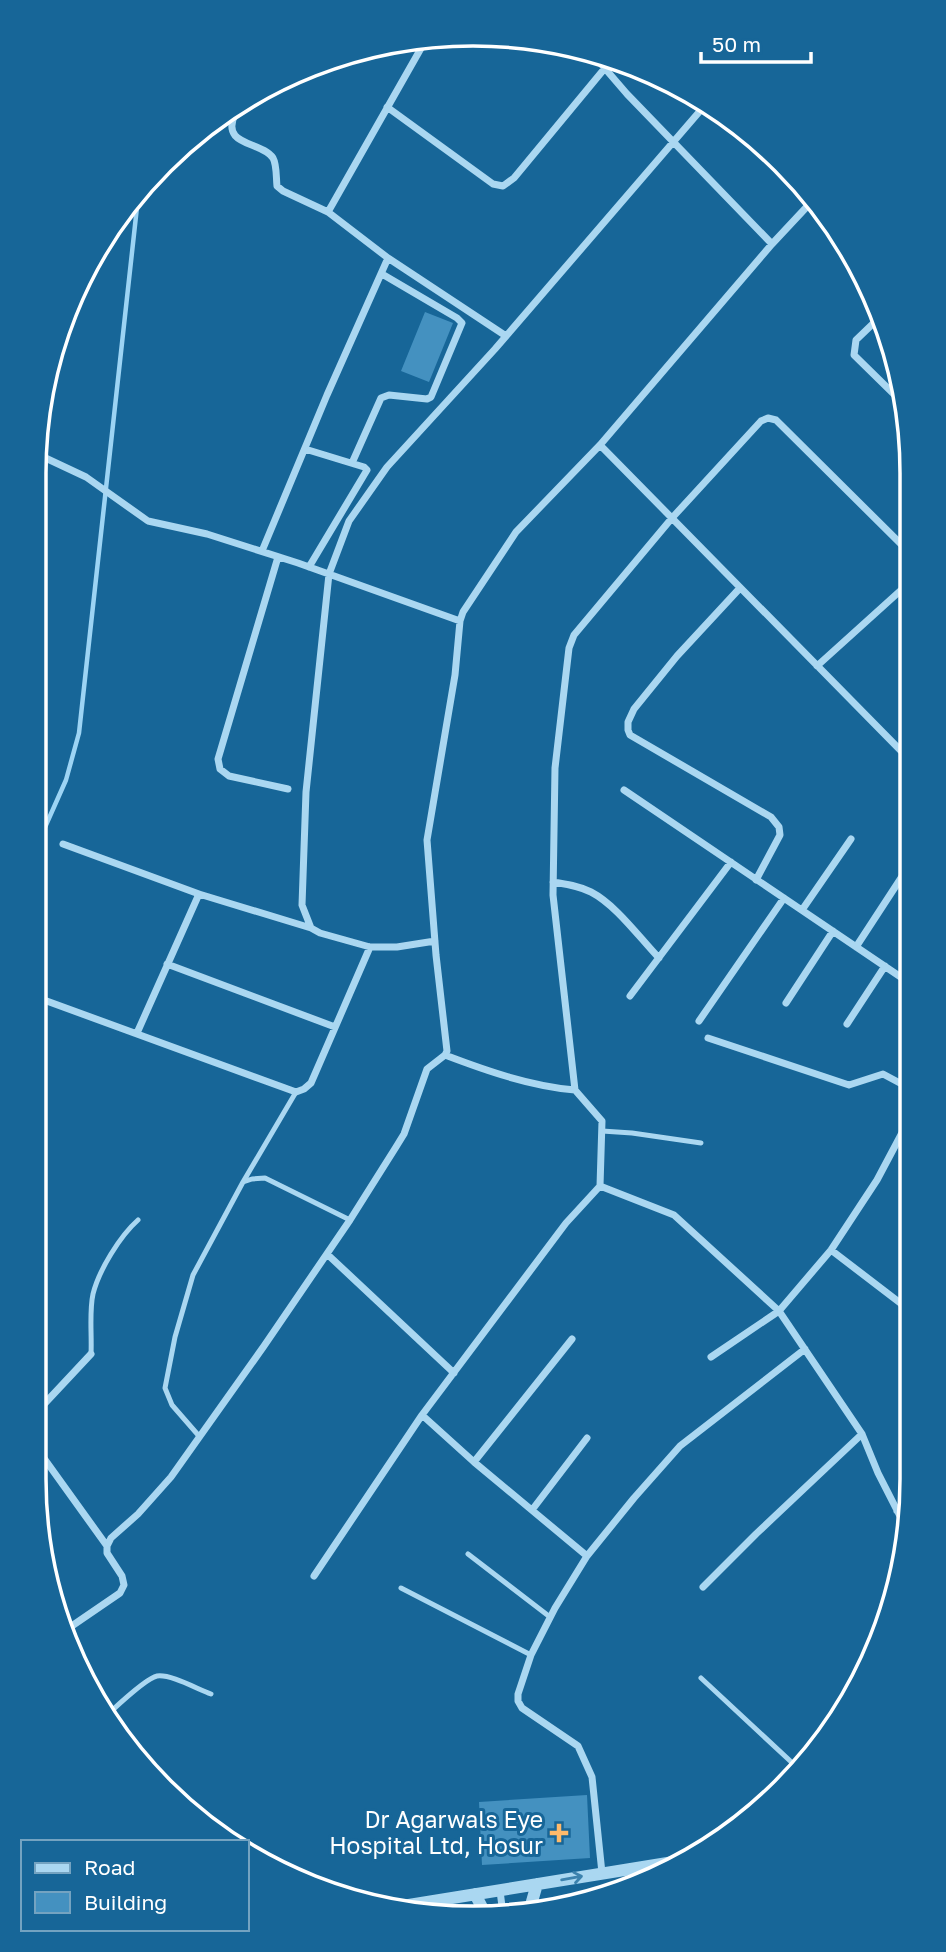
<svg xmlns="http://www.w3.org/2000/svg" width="946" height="1952" font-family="'Golos Text',sans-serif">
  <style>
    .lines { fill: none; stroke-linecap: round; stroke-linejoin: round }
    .stream { stroke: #9dd4f4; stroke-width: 4.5 }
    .building { fill: #4491c0 }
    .service { stroke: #aad7f1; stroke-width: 5 }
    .minor { stroke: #aad7f1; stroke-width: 7 }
    .tertiary { stroke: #aad7f1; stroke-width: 12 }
    .oneway { stroke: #3c82ae }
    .poi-dot { fill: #ffba6b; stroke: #176698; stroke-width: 2.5 }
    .labels { text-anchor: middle; stroke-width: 6; stroke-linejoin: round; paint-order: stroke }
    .poi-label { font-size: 23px; fill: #fff; stroke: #176698; text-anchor: end }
    .rim { fill: none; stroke: #fff; stroke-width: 3.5 }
  </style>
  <rect width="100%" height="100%" fill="#176698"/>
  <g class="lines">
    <path class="stream" d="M33,860L38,843L66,780L79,733L138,198"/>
  </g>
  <path class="building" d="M425,312L453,323L429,382L401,371Z
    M587,1795L590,1858L482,1865L479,1802Z"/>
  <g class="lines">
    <path class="service" d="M602,1131L632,1133L701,1143
      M243,1182L296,1092
      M91,1354C92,1335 89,1312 93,1294C99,1270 120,1236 138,1220
      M199,1436L172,1405L165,1388L175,1337L193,1275L243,1182L252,1179L265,1178L350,1220
      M468,1554L550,1617
      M401,1588L531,1655
      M701,1678L801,1771
      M107,1715C117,1706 146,1678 157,1676C171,1674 197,1689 211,1694"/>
    <path class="minor" d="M596,58L627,94L772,244
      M275,87L290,81L295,73
      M387,107L493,184L503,186L514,178L605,68
      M235,114C220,147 262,141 273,158C277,165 276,178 277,186L283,191L328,212
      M388,258L506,336
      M882,315L856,340L854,355L907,407
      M600,445L910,760
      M305,449L364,467L367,470L309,567
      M37,454L86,477L148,521L207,534L298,563L460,621
      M352,463L381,398L389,395L427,399L431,397L462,323L457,318L382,274
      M262,551L327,395L388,258L328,212L424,43
      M278,557L218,759L220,769L229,776L288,789
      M740,588L677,656L634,709L628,722V730L630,735L771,817L779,827L780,835L756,880
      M817,666L910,582
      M624,790L911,984
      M63,844L199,894L311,928
      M553,882C566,884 579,886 591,892C616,905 639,937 659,958
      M802,910L851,839
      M435,941L397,947H370L320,933L311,928L302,905L306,792L329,574L349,521L387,467L495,349L706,104
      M856,947L903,875
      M167,964L335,1027
      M903,979L911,968
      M33,996L296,1092L304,1089L311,1083L370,947
      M630,996L731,862
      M786,1003L833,931
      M699,1021L784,898
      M847,1024L885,966
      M137,1033L199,894
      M708,1038L849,1085L883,1074L911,1089
      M575,1090L553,895L555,768L569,648L574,635L672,518L761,421L768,418L776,420L909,552
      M600,1186L674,1215L779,1311L862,1434L878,1473L904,1524
      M831,1250L912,1312
      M327,1254L454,1373
      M902,1305L912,1290
      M711,1357L779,1311L831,1250L877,1180L911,1116
      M422,1415L474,1462L587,1556
      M33,1416L91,1354
      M33,1443L107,1546
      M474,1462L572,1339
      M532,1510L587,1438
      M897,1511L908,1502
      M314,1576L422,1415L566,1223L600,1186L602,1121L575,1090C530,1086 487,1071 445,1055
      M703,1587L756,1534L862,1434
      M63,1632L120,1593L124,1585L122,1576L107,1553V1546L111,1538L138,1514L171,1477L264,1346L350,1220L396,1147L404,1134L427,1069L445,1055L447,1051L436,955L427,840L455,675L460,621L463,612L516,532L600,445L772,244L815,198
      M602,1873L592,1777L578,1746L522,1708L518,1701V1694L531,1655L555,1608L587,1556L634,1498L680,1446L805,1349
      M500,1891L503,1914"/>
    <path class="tertiary" d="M475,1894L485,1913
      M384,1909L686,1860
      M532,1915L531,1905L537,1884"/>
  </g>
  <defs><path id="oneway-shaft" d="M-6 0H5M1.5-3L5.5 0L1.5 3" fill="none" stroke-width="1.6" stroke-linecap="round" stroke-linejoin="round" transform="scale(1.75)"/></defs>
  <use class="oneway" href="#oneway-shaft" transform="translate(572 1878) rotate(-10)"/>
  <path class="poi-dot" d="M555.5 1822.5h7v7h7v7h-7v7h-7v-7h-7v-7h7z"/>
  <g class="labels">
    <g class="poi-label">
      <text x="543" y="1828">Dr Agarwals Eye<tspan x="543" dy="26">Hospital Ltd, Hosur</tspan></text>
    </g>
  </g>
  <path d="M0 0H946V1952H0ZM473 46H473A427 427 0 0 1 900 473V1479A427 427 0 0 1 473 1906H473A427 427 0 0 1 46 1479V473A427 427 0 0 1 473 46Z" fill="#176698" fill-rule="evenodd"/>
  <path class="rim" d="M473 46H473A427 427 0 0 1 900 473V1479A427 427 0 0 1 473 1906H473A427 427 0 0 1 46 1479V473A427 427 0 0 1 473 46Z"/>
  <rect x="21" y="1840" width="228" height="91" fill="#176698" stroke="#74a3c1" stroke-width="2"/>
  <rect x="35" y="1863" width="35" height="10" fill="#aad7f1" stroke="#74a3c1" stroke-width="2"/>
  <text x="84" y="1875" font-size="21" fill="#ffffff">Road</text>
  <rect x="35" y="1892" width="35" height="21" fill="#4491c0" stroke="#74a3c1" stroke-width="2"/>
  <text x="84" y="1910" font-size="21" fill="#ffffff">Building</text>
  <path d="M701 52v10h110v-10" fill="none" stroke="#ffffff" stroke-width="3.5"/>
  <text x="712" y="52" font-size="21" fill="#ffffff" stroke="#176698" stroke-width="5" paint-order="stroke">50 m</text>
</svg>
